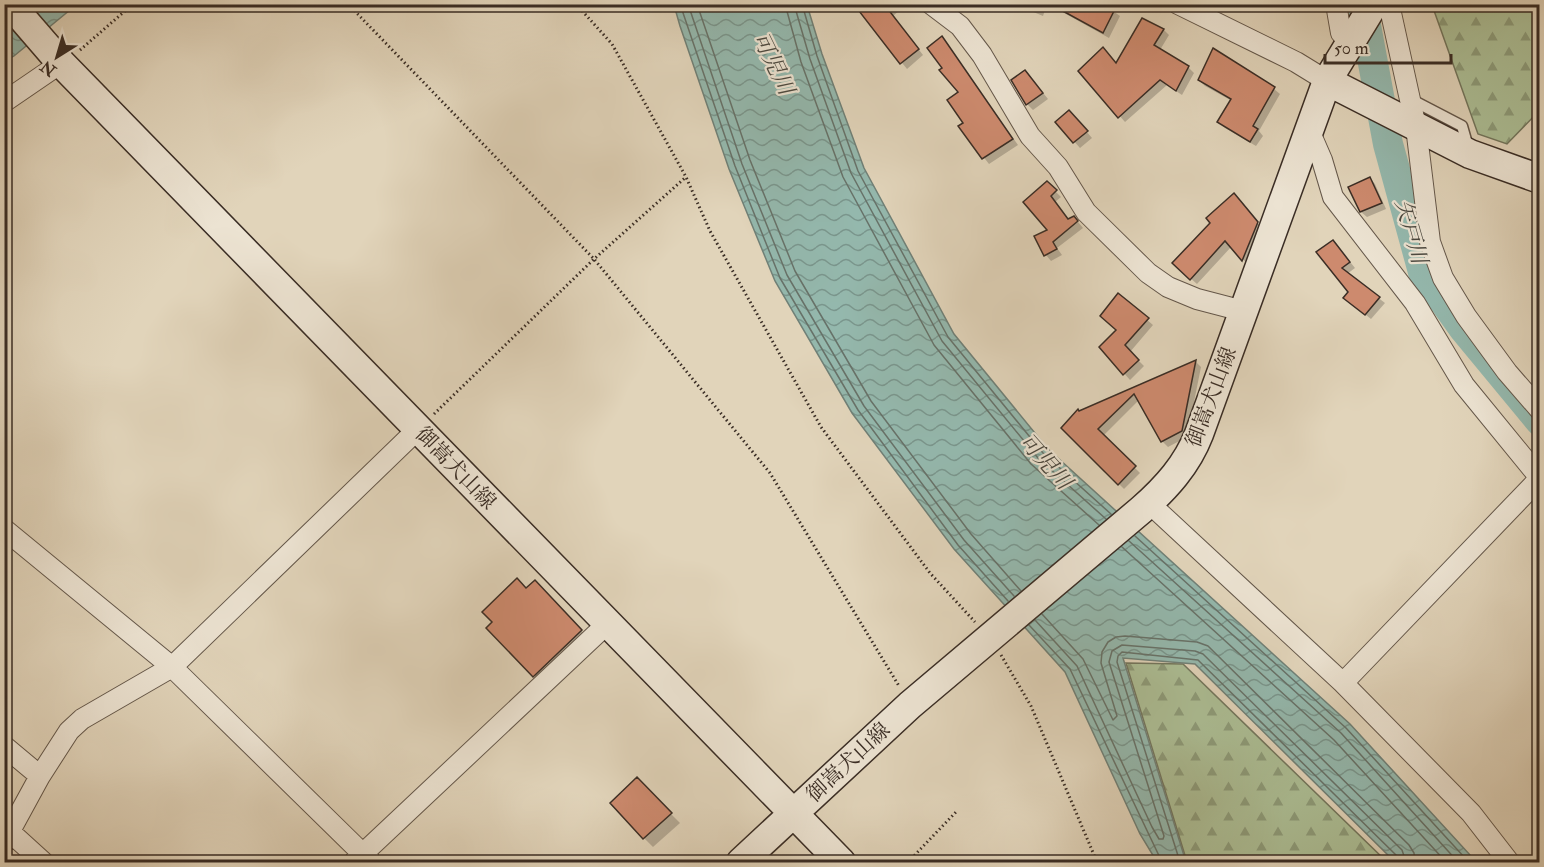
<svg xmlns="http://www.w3.org/2000/svg" width="1544" height="867" font-family="'IM FELL Double Pica','Noto Serif JP',serif">
  <style>
    .forest { fill: url(#forest-firs); stroke: #73765d; stroke-width: 1.5 }
    .water { fill: url(#water-waves); stroke: #708077; stroke-width: 1.5 }
    .shadow { fill: #0003 }
    .lines { fill: none; stroke-linecap: round; stroke-linejoin: round }
    .shore { stroke: #677269; stroke-width: 1.5 }
    .river { stroke: #94b8ad; stroke-width: 30 }
    .building { fill: #cd8a6e; stroke: #3a2d25; stroke-width: 1.5 }
    .lane-casing { stroke: #64574a; stroke-width: 13 }
    .street-casing { stroke: #64574a; stroke-width: 22 }
    .secondary-casing { stroke: #3a2d25; stroke-width: 31 }
    .path { stroke: #3a2d25; stroke-width: 3; stroke-dasharray: 1.5 3; stroke-linecap: butt }
    .lane { stroke: #ece3d2; stroke-width: 10 }
    .street { stroke: #ece3d2; stroke-width: 20 }
    .secondary { stroke: #ece3d2; stroke-width: 28 }
    .labels { text-anchor: middle; stroke-width: 4.5; stroke-linejoin: round; paint-order: stroke }
    .street-label { font-size: 21px; fill: #3a2d25; stroke: #ece3d2 }
    .water-label { font-size: 22px; font-style: italic; fill: #4c4940; stroke: #ece3d2 }
  </style>
  <defs>
    <pattern id="forest-firs" width="22" height="20" patternUnits="userSpaceOnUse" patternTransform="scale(1.5)"><rect width="22" height="20" fill="#acbe95"/><path d="M5 1l3.5 6h-7zM16 11l3.5 6h-7z" fill="#8d9b79"/></pattern>
    <pattern id="water-waves" width="16" height="10" patternUnits="userSpaceOnUse" patternTransform="scale(1.5)"><rect width="16" height="10" fill="#94b8ad"/><path d="M0 5q4-4 8 0t8 0" fill="none" stroke="#7a968d"/></pattern>
  </defs>
  <rect width="100%" height="100%" fill="#e1d4ba"/>
  <filter id="stains"><feTurbulence type="fractalNoise" baseFrequency=".00333" numOctaves="4"/><feColorMatrix values="0 0 0 0 .2 0 0 0 0 .09 0 0 0 0 .02 0 0 0 .5 -.17"/></filter>
  <radialGradient id="worn" r=".72"><stop offset=".6" stop-color="#630" stop-opacity="0"/><stop offset="1" stop-color="#630" stop-opacity=".3"/></radialGradient>
  <path class="forest" d="M1432,5H1539V111L1507,144L1478,134Z
    M1126,663L1183,664L1387,862H1187Z"/>
  <path class="water" d="M5,5H76L14,56L5,61Z
    M674,5H807L822,54L864,168L954,334L1048,449L1350,724L1471,856L1472,862H1395L1195,664L1123,658L1186,862H1157L1140,834L1065,672L954,549L852,413L775,281L729,169L680,26Z"/>
  <path class="shadow" d="M863,4H898L901,9L893,16L923,55L907,69L861,12L866,8Z
    M1014,4H1047L1043,16Z
    M1048,4H1103L1120,16L1109,38Z
    M1143,20L1164,30L1169,35L1160,50L1188,67L1194,73L1182,95L1167,85L1125,122L1080,71L1117,65Z
    M942,38L1018,145L989,164L960,127L965,123L961,92L944,68Z
    M1031,78L1048,99L1033,110L1027,104L1013,81Z
    M1199,80L1274,89L1280,94L1259,131L1263,136L1256,146L1225,128L1219,122L1232,101L1205,86Z
    M1074,117L1092,138L1080,148L1057,122Z
    M1370,178L1375,184L1386,209L1367,217L1361,212L1350,187Z
    M1047,183L1061,197L1055,202L1069,220L1074,217L1083,228L1057,248L1062,255L1051,261L1046,255L1049,230Z
    M1239,201L1263,229L1248,265L1232,246L1197,284L1180,269Z
    M1339,248L1355,268L1347,274L1385,303L1371,319L1345,298L1350,292L1318,253Z
    M1118,295L1153,325L1130,352L1144,366L1130,380L1101,347L1117,331Z
    M1196,362L1201,367L1187,437L1168,447L1163,442L1139,400L1103,436L1140,473L1124,489L1063,428L1079,412Z
    M535,582L590,640L543,684L488,628Z
    M637,780L680,823L653,847L644,838Z"/>
  <g class="lines">
    <path class="shore" d="M680,4L735,166L780,278L858,410L958,545L1008,601
      M688,4L742,164L787,275L864,406L964,540L1014,596
      M697,4L750,160L795,271L871,401L971,534L1021,591
      M785,4L801,62L843,177L934,345L1031,464L1099,525
      M794,4L810,59L851,173L942,341L1038,458L1106,519
      M802,4L817,56L858,171L948,337L1043,453L1111,514
      M1135,536L1346,728L1465,858L1466,862
      M1129,541L1341,733L1458,862
      M1122,547L1334,740L1446,862
      M1042,614L1083,659L1113,720L1117,716L1101,663L1102,652L1108,642L1116,637L1125,636L1197,642L1208,646L1409,845L1414,853L1415,862
      M1035,620L1077,666L1152,827L1159,839H1163L1164,836L1109,662L1112,651L1122,645L1195,651L1203,654L1402,850L1406,862
      M1029,625L1070,669L1162,862
      M1180,862L1117,662L1118,656L1122,652L1198,660L1397,856L1399,862"/>
    <path class="river" d="M1362,4L1388,144L1423,272L1464,329L1540,421"/>
  </g>
  <path class="building" d="M869,4H884L919,49L900,64L859,11Z
    M1050,4H1106L1115,9L1103,33Z
    M1142,18L1164,29L1154,45L1189,66L1176,91L1160,80L1118,118L1078,71L1103,47L1116,63Z
    M942,36L1013,139L982,159L958,126L963,123L947,100L958,92L939,70L942,68L927,48Z
    M1213,48L1275,87L1253,126L1258,129L1250,142L1217,122L1231,99L1198,80Z
    M1025,70L1043,93L1026,105L1011,80Z
    M1069,110L1088,131L1073,143L1055,122Z
    M1370,177L1382,203L1360,212L1348,187Z
    M1047,181L1057,190L1051,196L1068,219L1074,216L1078,221L1053,242L1057,249L1044,256L1034,236L1047,230L1023,202Z
    M1234,193L1258,222L1242,261L1225,241L1190,280L1172,263L1210,223L1206,218Z
    M1333,240L1350,262L1342,268L1380,297L1365,315L1343,298L1348,292L1316,252Z
    M1118,293L1149,318L1125,345L1139,360L1123,375L1099,347L1116,330L1100,316Z
    M1196,360L1182,431L1161,442L1134,394L1098,429L1136,466L1118,485L1061,428L1078,409L1079,411Z
    M517,578L526,588L535,580L582,630L533,677L486,628L492,622L482,612Z
    M637,777L672,813L643,839L610,803Z"/>
  <g class="lines">
    <g class="lane-casing">
      <path id="lane" d="M1410,99L1462,126L1468,147"/>
    </g>
    <g class="street-casing">
      <path id="street" d="M931,4L960,26L982,55L1030,136L1058,167L1086,212L1148,273L1168,287L1197,299L1243,311
        M1178,4L1296,62L1327,81
        M1336,4L1341,33L1351,42
        M1389,4L1416,127L1430,242L1443,278L1466,316L1507,372L1540,410
        M4,102L61,63
        M1309,130L1322,160L1333,197L1415,303L1464,385L1540,478
        M1149,503L1343,683L1471,813L1509,862
        M4,529L172,667L418,429
        M1343,683L1540,478
        M4,746L40,776
        M10,832L43,862
        M4,842L40,776L69,731L82,719L172,667L371,862
        M354,862L607,624"/>
    </g>
    <g class="secondary-casing">
      <path id="secondary" d="M10,4L61,63L841,862
        M1327,81L1470,154L1540,179
        M741,862L910,705L1141,510C1166,488 1187,465 1199,434L1327,81L1374,4"/>
    </g>
    <path class="path" d="M348,4L594,259L770,473L899,686
      M576,4L612,44L686,177L710,231L821,427L930,573L975,622
      M80,50L133,4
      M434,414L594,259L686,177
      M1001,655L1031,706L1097,862
      M908,862L956,812"/>
    <use href="#lane" class="lane"/>
    <use href="#street" class="street"/>
    <use href="#secondary" class="secondary"/>
  </g>
  <g class="labels">
    <g class="street-label">
      <text transform="translate(1211 397) rotate(-69)" y="7">御嵩犬山線</text>
      <text transform="translate(456 468) rotate(46)" y="7">御嵩犬山線</text>
      <text transform="translate(848 762) rotate(-43)" y="7">御嵩犬山線</text>
    </g>
    <g class="water-label">
      <text transform="translate(774 63) rotate(64)" y="8">可児川</text>
      <text transform="translate(1412 231) rotate(74)" y="8">矢戸川</text>
      <text transform="translate(1046 461) rotate(48)" y="8">可児川</text>
    </g>
  </g>
  <rect width="1544" height="867" fill="none" stroke="#e1d4ba" stroke-width="24"/>
  <rect x="6" y="6" width="1532" height="855" fill="none" stroke="#3a2d25" stroke-width="3"/>
  <rect x="12" y="12" width="1520" height="843" fill="none" stroke="#3a2d25" stroke-width="1.5"/>
  <g transform="translate(57 57) rotate(217)" stroke="#ece3d2" stroke-width="4.5" paint-order="stroke">
  <path d="M0-4.5L10 22L0 15L-10 22Z" fill="#3a2d25"/>
  <text y="-9" font-size="16" font-weight="bold" text-anchor="middle" fill="#3a2d25">N</text>
  </g>
  <path d="M1325 54v9h126v-9" fill="none" stroke="#3a2d25" stroke-width="3"/>
  <text x="1334" y="54" font-size="18" fill="#3a2d25" stroke="#ece3d2" stroke-width="4.5" paint-order="stroke">50 m</text>
  <rect width="100%" height="100%" filter="url(#stains)"/>
  <rect width="100%" height="100%" fill="url(#worn)"/>
</svg>
